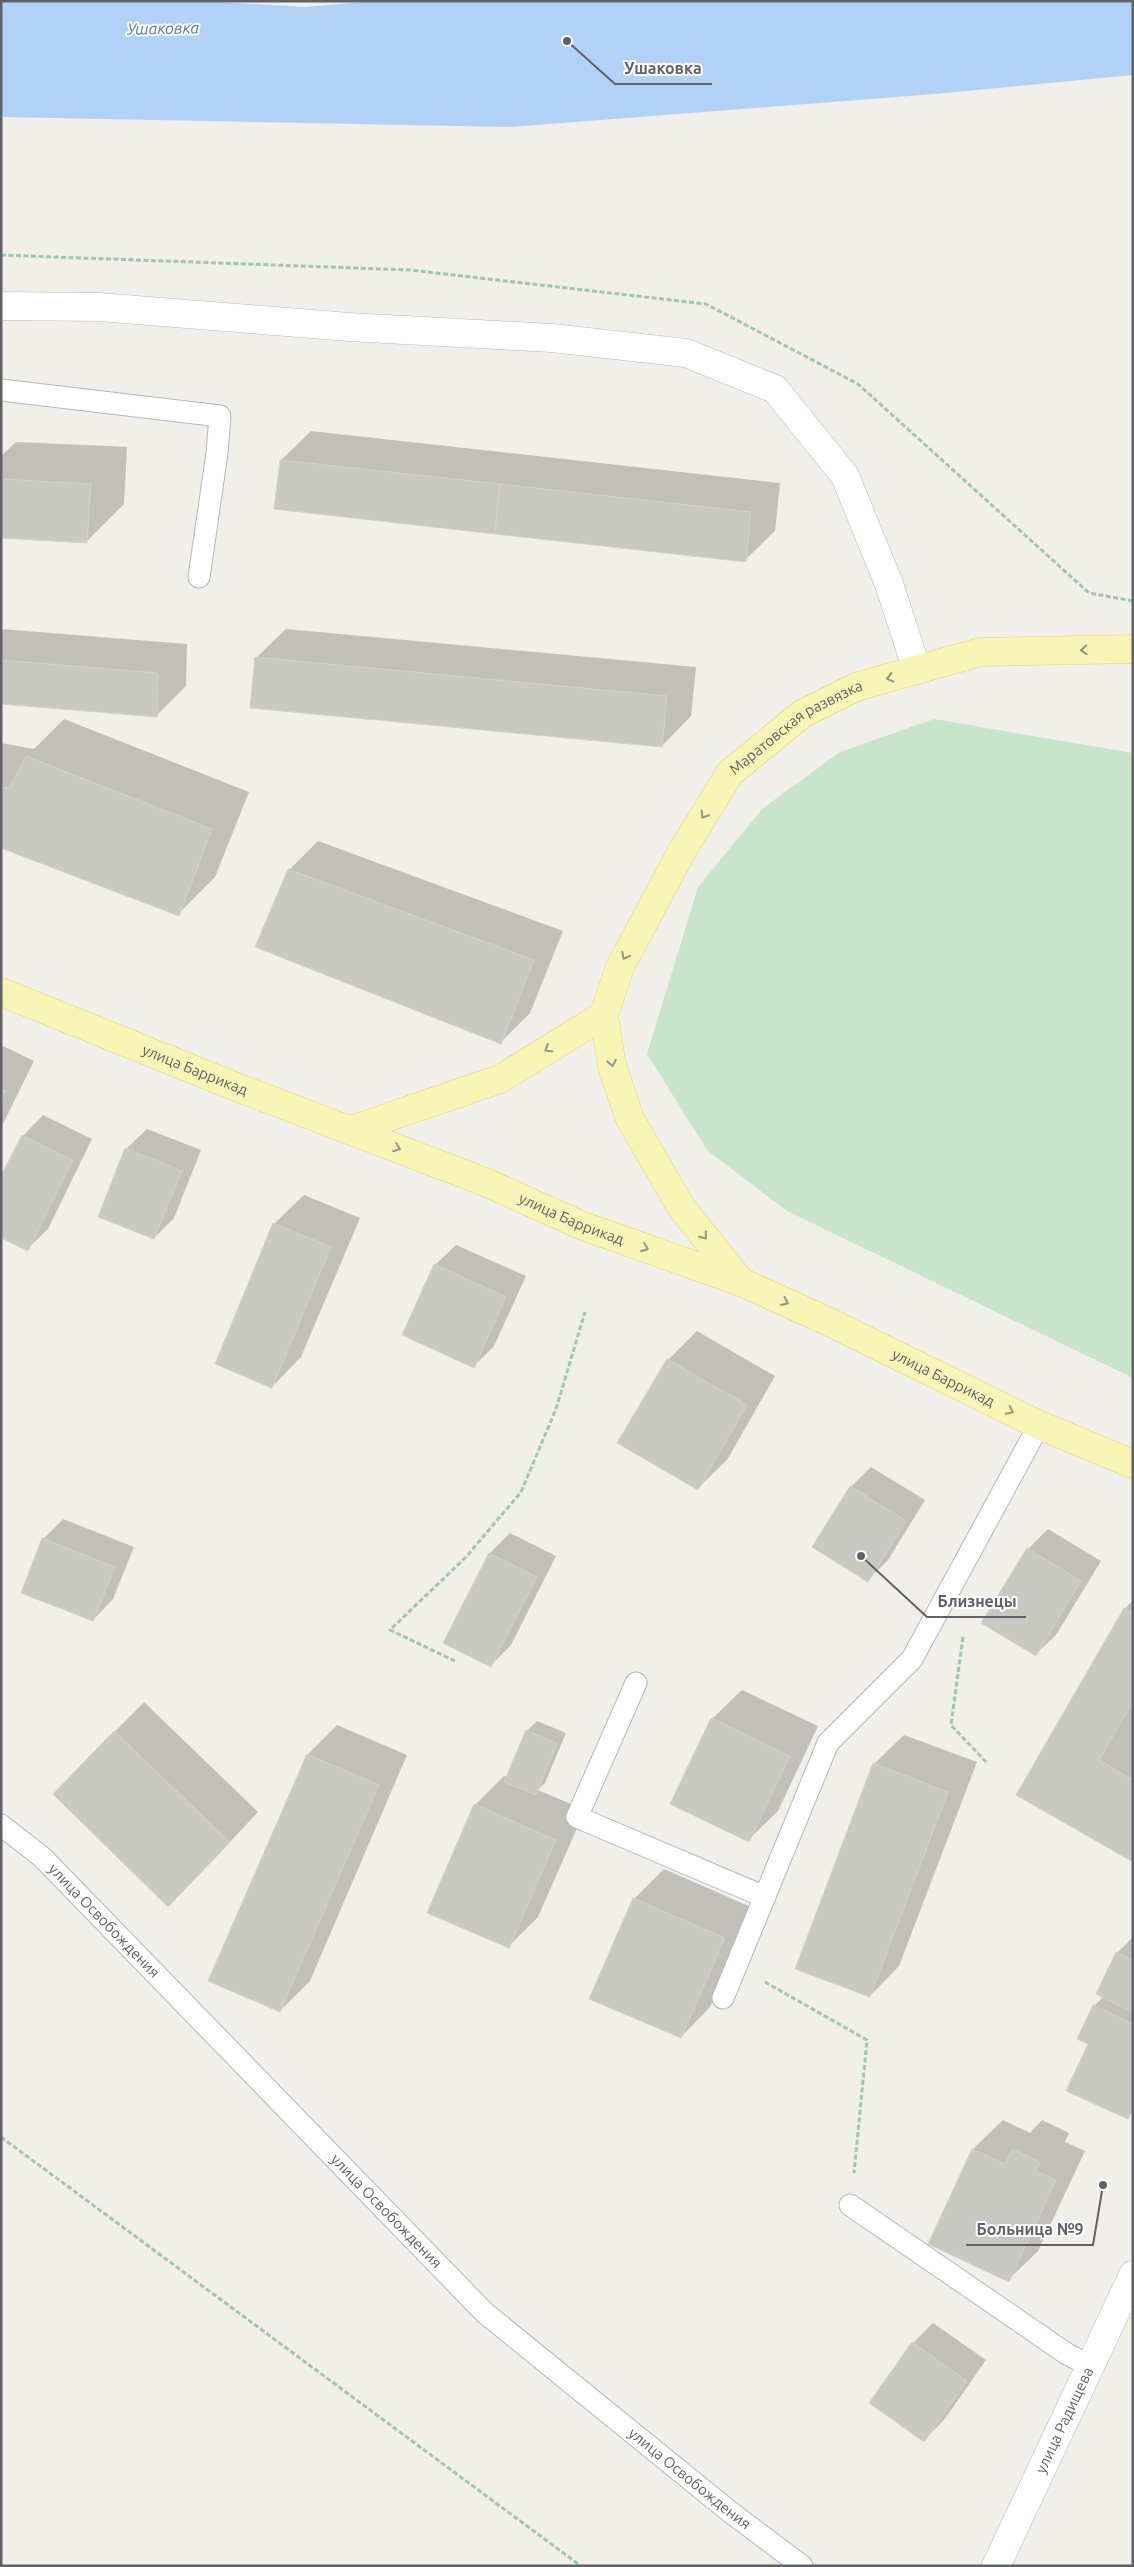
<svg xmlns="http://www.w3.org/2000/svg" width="1134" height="2567" font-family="Ubuntu,sans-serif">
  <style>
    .green { fill: #c8e5cb }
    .water { fill: #b2d1f7 }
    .shadow { fill: #0003 }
    .building { fill: #c9c9c3; stroke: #d4d2c7 }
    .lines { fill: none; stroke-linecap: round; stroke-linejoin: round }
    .lane-casing { stroke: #b5b7bb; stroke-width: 23 }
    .street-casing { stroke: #b5b7bb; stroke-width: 29 }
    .secondary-casing { stroke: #b7b9be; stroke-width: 29 }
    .primary-casing { stroke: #e4d06e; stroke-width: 29 }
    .path { stroke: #a2c5af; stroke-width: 3; stroke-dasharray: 5 2.5; stroke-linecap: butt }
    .lane { stroke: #fff; stroke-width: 21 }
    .street { stroke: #fff; stroke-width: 28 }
    .secondary { stroke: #fff; stroke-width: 28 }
    .primary { stroke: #f7f4b6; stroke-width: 28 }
    .oneway { stroke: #959583 }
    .labels { text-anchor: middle; stroke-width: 4; stroke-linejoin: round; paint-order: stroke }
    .street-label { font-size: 15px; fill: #606267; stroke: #fff }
    .water-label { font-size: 16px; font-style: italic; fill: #5276b1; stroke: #fff }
    .leader { fill: none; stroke: #606267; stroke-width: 2 }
    .callout-dot { fill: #606267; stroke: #fff; stroke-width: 2 }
    .callout-label { font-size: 16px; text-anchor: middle; font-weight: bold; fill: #606267; stroke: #fff; stroke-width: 4; stroke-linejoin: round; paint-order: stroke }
  </style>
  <rect width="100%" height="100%" fill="#f0efe9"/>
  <path class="green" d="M934,719L1133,753V1378L787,1211L707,1150L647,1054L698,887L763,808L840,752Z"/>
  <path class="water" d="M1,1H201L305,7L374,1H1133V75L935,94L511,127L1,117Z"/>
  <path class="shadow" d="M311,431L780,483L775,531L745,560L281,460Z
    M16,442L127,447L124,504L87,541L1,536V456Z
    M1,629L187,644L186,686L156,716L1,703Z
    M286,629L696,667L691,716L662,746L256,658Z
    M64,719L249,792L215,877L178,914L1,847V743L34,749Z
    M318,841L563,931L530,1013L501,1042L289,870Z
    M1,1045L34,1061L1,1128Z
    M43,1115L92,1139L48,1229L27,1249L23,1136Z
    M147,1129L201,1150L174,1218L154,1238L126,1149Z
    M304,1195L360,1218L301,1357L272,1387L274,1224Z
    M456,1245L526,1276L494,1346L474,1366L435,1265Z
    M697,1331L775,1376L727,1460L697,1489L668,1360Z
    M871,1467L925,1500L888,1560L868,1580L851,1487Z
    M63,1519L134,1547L113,1599L93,1620L43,1539Z
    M1048,1529L1101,1561L1056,1635L1035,1655L1028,1549Z
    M510,1533L556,1556L511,1645L491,1665L445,1642L490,1553Z
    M1133,1601V1861L1018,1794L1125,1608Z
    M742,1690L818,1726L778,1811L748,1840L712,1719Z
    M144,1702L258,1812L198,1876L54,1794Z
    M537,1721L566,1733L545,1783L538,1790L585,1810L538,1917L508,1947L475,1805L504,1776L508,1777L527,1731Z
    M337,1725L407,1755L310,1981L280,2011L308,1754Z
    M904,1735L977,1762L899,1966L870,1996L874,1764Z
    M664,1869L753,1908L710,2007L681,2037L634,1899Z
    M1133,1937V2112L1127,2118L1089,2043L1094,2006L1104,1996L1117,1953Z
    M1003,2120L1030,2133L1042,2120L1069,2133L1065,2142L1085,2151L1038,2251L1008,2280L929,2244L973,2149Z
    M933,2323L986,2360L944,2420L924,2440L913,2343Z"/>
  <path class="building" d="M280,460L500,484L495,534L274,509Z
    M1,479L91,484L87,543L1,538Z
    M500,484L751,512L746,562L495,534Z
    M255,657L667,696L662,747L250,708Z
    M1,660L158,673L157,717L1,704Z
    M26,756L212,829L179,916L1,848V787L9,788Z
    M288,869L534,960L501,1044L255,947Z
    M1,1089L6,1091L1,1100Z
    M22,1135L73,1160L28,1251L1,1238V1176Z
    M125,1148L182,1171L154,1239L98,1217Z
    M273,1223L331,1247L272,1388L215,1364Z
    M434,1264L506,1297L474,1368L402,1335Z
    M667,1359L747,1405L698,1490L617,1443Z
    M850,1486L906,1521L868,1582L812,1547Z
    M42,1538L115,1567L93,1621L21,1593Z
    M1027,1548L1081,1581L1036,1656L981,1623Z
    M489,1553L537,1577L491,1667L443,1643Z
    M1124,1608L1133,1613V1702L1099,1760L1133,1780V1862L1016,1795Z
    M711,1718L790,1756L749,1842L670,1804Z
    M526,1730L557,1743L536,1795L504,1782Z
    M114,1731L230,1842L168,1907L53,1794Z
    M307,1754L379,1785L280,2012L208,1981Z
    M873,1763L948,1792L870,1997L795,1969Z
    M474,1804L556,1840L509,1948L427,1913Z
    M633,1898L725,1938L681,2038L589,1999Z
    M1116,1952L1133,1960V2012L1096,1994Z
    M1093,2005L1133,2024V2108L1128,2119L1066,2091L1088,2044L1077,2039Z
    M972,2149L1005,2164L1012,2149L1040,2162L1036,2171L1056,2180L1009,2282L928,2244Z
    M912,2342L967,2381L924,2442L869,2403Z"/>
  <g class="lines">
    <g class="lane-casing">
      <g id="lane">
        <path d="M1,390L220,416L217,453L199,577"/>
        <path d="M636,1683L577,1817L765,1897"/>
        <path id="s1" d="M1,1825L42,1857L485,2313L729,2511L802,2566"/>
        <path d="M723,1998L828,1743L912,1659L1039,1425"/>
        <path d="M850,2205L1067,2354L1090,2366"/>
      </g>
    </g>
    <g class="street-casing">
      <path id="street" d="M1,306L99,307L349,327L552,338L686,353L775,389L845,476L889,584L917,670"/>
    </g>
    <g class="secondary-casing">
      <g id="secondary">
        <path id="s2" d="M996,2566L1133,2275"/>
      </g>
    </g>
    <g class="primary-casing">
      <g id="primary">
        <path id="s3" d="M1,992L239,1088L485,1182L583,1226L741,1282L825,1320L1039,1425L1133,1464"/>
        <path d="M351,1130L500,1079L604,1015"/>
        <path id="s4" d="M741,1282L681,1207L630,1119L612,1066L604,1015L620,967L682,851L730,773L802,714L856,687L980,652L1133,649"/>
      </g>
    </g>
    <path class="path" d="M1,255L410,270L706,304L858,384L1089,593L1133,601
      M963,1637L951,1725L986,1762
      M455,1661L390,1630L466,1557L521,1492L556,1409L585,1312
      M765,1982L867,2040L854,2173
      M1,2137L581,2566"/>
    <use href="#lane" class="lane"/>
    <use href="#street" class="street"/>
    <use href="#secondary" class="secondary"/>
    <use href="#primary" class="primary"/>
  </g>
  <defs><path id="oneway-chevron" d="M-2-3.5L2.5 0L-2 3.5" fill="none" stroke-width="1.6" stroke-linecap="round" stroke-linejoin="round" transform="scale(1.25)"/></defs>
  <g class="oneway">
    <use href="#oneway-chevron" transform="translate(1084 650) rotate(178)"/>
    <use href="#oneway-chevron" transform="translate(890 678) rotate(165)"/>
    <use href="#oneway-chevron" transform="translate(704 815) rotate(122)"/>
    <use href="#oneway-chevron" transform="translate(625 956) rotate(118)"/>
    <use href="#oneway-chevron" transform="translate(548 1049) rotate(149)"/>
    <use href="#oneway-chevron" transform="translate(612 1063) rotate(79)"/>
    <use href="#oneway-chevron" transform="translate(397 1148) rotate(21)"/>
    <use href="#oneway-chevron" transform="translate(704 1236) rotate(52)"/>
    <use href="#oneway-chevron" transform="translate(645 1248) rotate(20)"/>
    <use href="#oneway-chevron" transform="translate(785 1302) rotate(24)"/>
    <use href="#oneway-chevron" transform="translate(1010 1411) rotate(26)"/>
  </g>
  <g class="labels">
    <g class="street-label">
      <text dy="5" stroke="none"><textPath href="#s4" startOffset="660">Маратовская развязка</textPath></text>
      <text dy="5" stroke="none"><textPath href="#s3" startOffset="209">улица Баррикад</textPath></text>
      <text dy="5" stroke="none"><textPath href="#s3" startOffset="614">улица Баррикад</textPath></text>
      <text dy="5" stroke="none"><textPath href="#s3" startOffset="1019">улица Баррикад</textPath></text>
      <text dy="5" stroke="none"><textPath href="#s1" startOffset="141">улица Освобождения</textPath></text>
      <text dy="5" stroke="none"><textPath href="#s1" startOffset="546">улица Освобождения</textPath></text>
      <text dy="5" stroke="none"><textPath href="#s2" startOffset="161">улица Радищева</textPath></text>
      <text dy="5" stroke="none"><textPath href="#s1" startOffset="951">улица Освобождения</textPath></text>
    </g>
    <g class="water-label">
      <text transform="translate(163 28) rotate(-1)" y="6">Ушаковка</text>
    </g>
  </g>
  <path class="leader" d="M567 41L615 84H712M861 1556L927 1617H1026M1103 2185L1093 2245H966"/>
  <g class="callout-dot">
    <circle cx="567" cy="41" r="5"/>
    <circle cx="861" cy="1556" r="5"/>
    <circle cx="1103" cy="2185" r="5"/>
  </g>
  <g class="callout-label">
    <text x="663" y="74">Ушаковка</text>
    <text x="977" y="1607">Близнецы</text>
    <text x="1030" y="2235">Больница №9</text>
  </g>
  <rect width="1134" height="2567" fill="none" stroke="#606267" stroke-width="5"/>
</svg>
